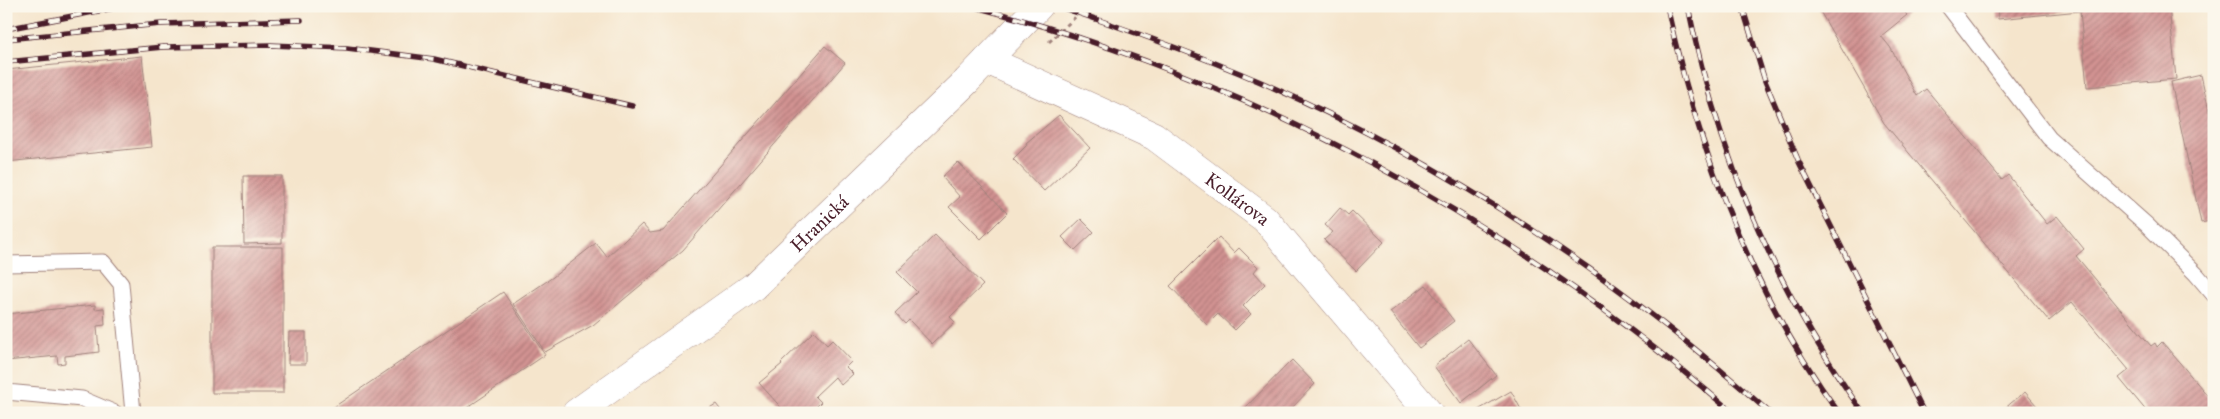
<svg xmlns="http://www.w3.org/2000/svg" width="2220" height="419" font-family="'IM FELL Great Primer',serif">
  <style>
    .building { fill: url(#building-hatch) }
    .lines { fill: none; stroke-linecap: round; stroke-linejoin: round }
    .service-casing { stroke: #a0827c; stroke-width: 17 }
    .minor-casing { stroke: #a0827c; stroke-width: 29 }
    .tertiary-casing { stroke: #a0827c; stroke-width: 29 }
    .path { stroke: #a0827c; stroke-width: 3; stroke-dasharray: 4 4; stroke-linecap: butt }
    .service { stroke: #fff; stroke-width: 15 }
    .minor { stroke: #fff; stroke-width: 28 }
    .tertiary { stroke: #fff; stroke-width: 28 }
    .rail-casing { stroke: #4a1f2b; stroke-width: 5.5 }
    .rail { stroke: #fbf7ec; stroke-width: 4; stroke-dasharray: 11; stroke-linecap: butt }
    .labels { text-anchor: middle; stroke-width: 5; stroke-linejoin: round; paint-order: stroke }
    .street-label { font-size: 19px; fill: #4a1f2b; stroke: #fbf7ec }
  </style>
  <defs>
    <pattern id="building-hatch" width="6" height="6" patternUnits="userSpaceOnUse" patternTransform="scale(1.25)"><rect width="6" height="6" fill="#d29392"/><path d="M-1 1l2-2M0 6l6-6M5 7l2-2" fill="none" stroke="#ac7777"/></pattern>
  </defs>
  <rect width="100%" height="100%" fill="#fbf7ec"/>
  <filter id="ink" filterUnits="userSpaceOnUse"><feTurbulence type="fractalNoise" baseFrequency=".02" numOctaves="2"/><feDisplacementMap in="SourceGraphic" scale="10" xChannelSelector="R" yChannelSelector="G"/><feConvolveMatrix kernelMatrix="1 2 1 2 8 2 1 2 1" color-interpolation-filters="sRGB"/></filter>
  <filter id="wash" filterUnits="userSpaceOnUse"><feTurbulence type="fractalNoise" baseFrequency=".0096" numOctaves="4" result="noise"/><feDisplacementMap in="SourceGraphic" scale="20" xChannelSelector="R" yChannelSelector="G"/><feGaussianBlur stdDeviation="1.12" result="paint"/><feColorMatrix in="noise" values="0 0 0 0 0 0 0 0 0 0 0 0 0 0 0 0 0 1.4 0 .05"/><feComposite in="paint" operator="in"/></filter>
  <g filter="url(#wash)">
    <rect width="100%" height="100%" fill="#f5e5cc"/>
    <g id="blocks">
      <path class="building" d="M1817,6H1900L1907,15L1881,36L1890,47L1917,96L1926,89L2002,180L2008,175L2047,224L2057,216L2084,249L2076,256L2151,346L2155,343L2157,347L2162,342L2214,403V413H2148L2119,378L2129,370L2072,302L2049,321L1884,123Z
        M1997,6H2169L2176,79L2087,87L2080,11L1998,19Z
        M825,46L845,63L683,250L593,325L545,352L513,304L553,277L596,243L607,257L642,224L650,233L663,231Z
        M142,56L152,147L6,162V70Z
        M2201,75L2214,133V220L2201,223L2171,82Z
        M1059,115L1090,148L1044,191L1013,159L1027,145L1026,143Z
        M958,162L1007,213L981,239L949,207L960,197L942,177Z
        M243,176H282V243L244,244Z
        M1340,208L1348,215L1352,211L1384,242L1356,271L1324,240L1333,232L1325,225Z
        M1081,219L1094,232L1075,250L1062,237Z
        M935,235L983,285L950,317L955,322L932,344L909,320L905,324L895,313L917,292L897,272Z
        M1219,237L1234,253L1239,248L1258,267L1254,272L1265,284L1243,306L1251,314L1235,330L1218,314L1207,325L1170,286Z
        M212,247H283V393H212Z
        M1426,285L1454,321L1419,348L1390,312Z
        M503,292L545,355L459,413H325Z
        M95,305V309L104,308L105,325L97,326L99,352L65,356V363L58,364L57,356L6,361V314Z
        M814,331L827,345L832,340L852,361L846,367L853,374L841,385L835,377L815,396L821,402L810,413H786L759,383L782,364L781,363Z
        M289,332H306V364H288Z
        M1468,339L1496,375L1461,403L1434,366Z
        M1292,360L1315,384L1287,413H1240Z
        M1511,391L1523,413H1473Z
        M2025,392L2043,413H2000L2011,403Z
        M716,404L723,413H701Z"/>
    </g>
  </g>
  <g filter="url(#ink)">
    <use href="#blocks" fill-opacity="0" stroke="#a0827c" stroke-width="1"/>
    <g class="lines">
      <g class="service-casing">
        <path id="service" d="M1948,6L2049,138L2147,225L2196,274L2214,295
          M6,264L103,262L121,284L133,413
          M6,392L82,399L115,413"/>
      </g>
      <g class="minor-casing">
        <g id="minor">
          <path id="s1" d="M987,60L1154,136L1265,219L1429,413"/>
        </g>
      </g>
      <g class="tertiary-casing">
        <g id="tertiary">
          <path id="s2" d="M576,413L754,286L967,81L1039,6"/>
        </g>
      </g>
      <path class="path" d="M1049,42L1087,6"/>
      <use href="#service" class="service"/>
      <use href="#minor" class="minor"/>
      <use href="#tertiary" class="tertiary"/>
      <g class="rail-casing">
        <path id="rail" d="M972,6C1255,80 1513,222 1733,413
          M1057,6C1127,29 1196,54 1263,83C1449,165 1619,278 1770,413
          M1667,6C1698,152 1751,291 1839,413
          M1688,6C1717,154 1776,290 1863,413
          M1742,6L1765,81L1799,162L1924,413
          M6,29L124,6
          M6,39L161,24L301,20
          M6,62L163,47L270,45L347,48L434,59L632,106"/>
      </g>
      <use href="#rail" class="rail"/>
    </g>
  </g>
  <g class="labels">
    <g class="street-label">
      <text dy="7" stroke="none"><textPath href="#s1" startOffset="288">Kollárova</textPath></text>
      <text dy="7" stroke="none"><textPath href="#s2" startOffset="309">Hranická</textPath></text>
    </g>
  </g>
  <rect width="2220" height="419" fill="none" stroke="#fbf7ec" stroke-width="25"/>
</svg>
